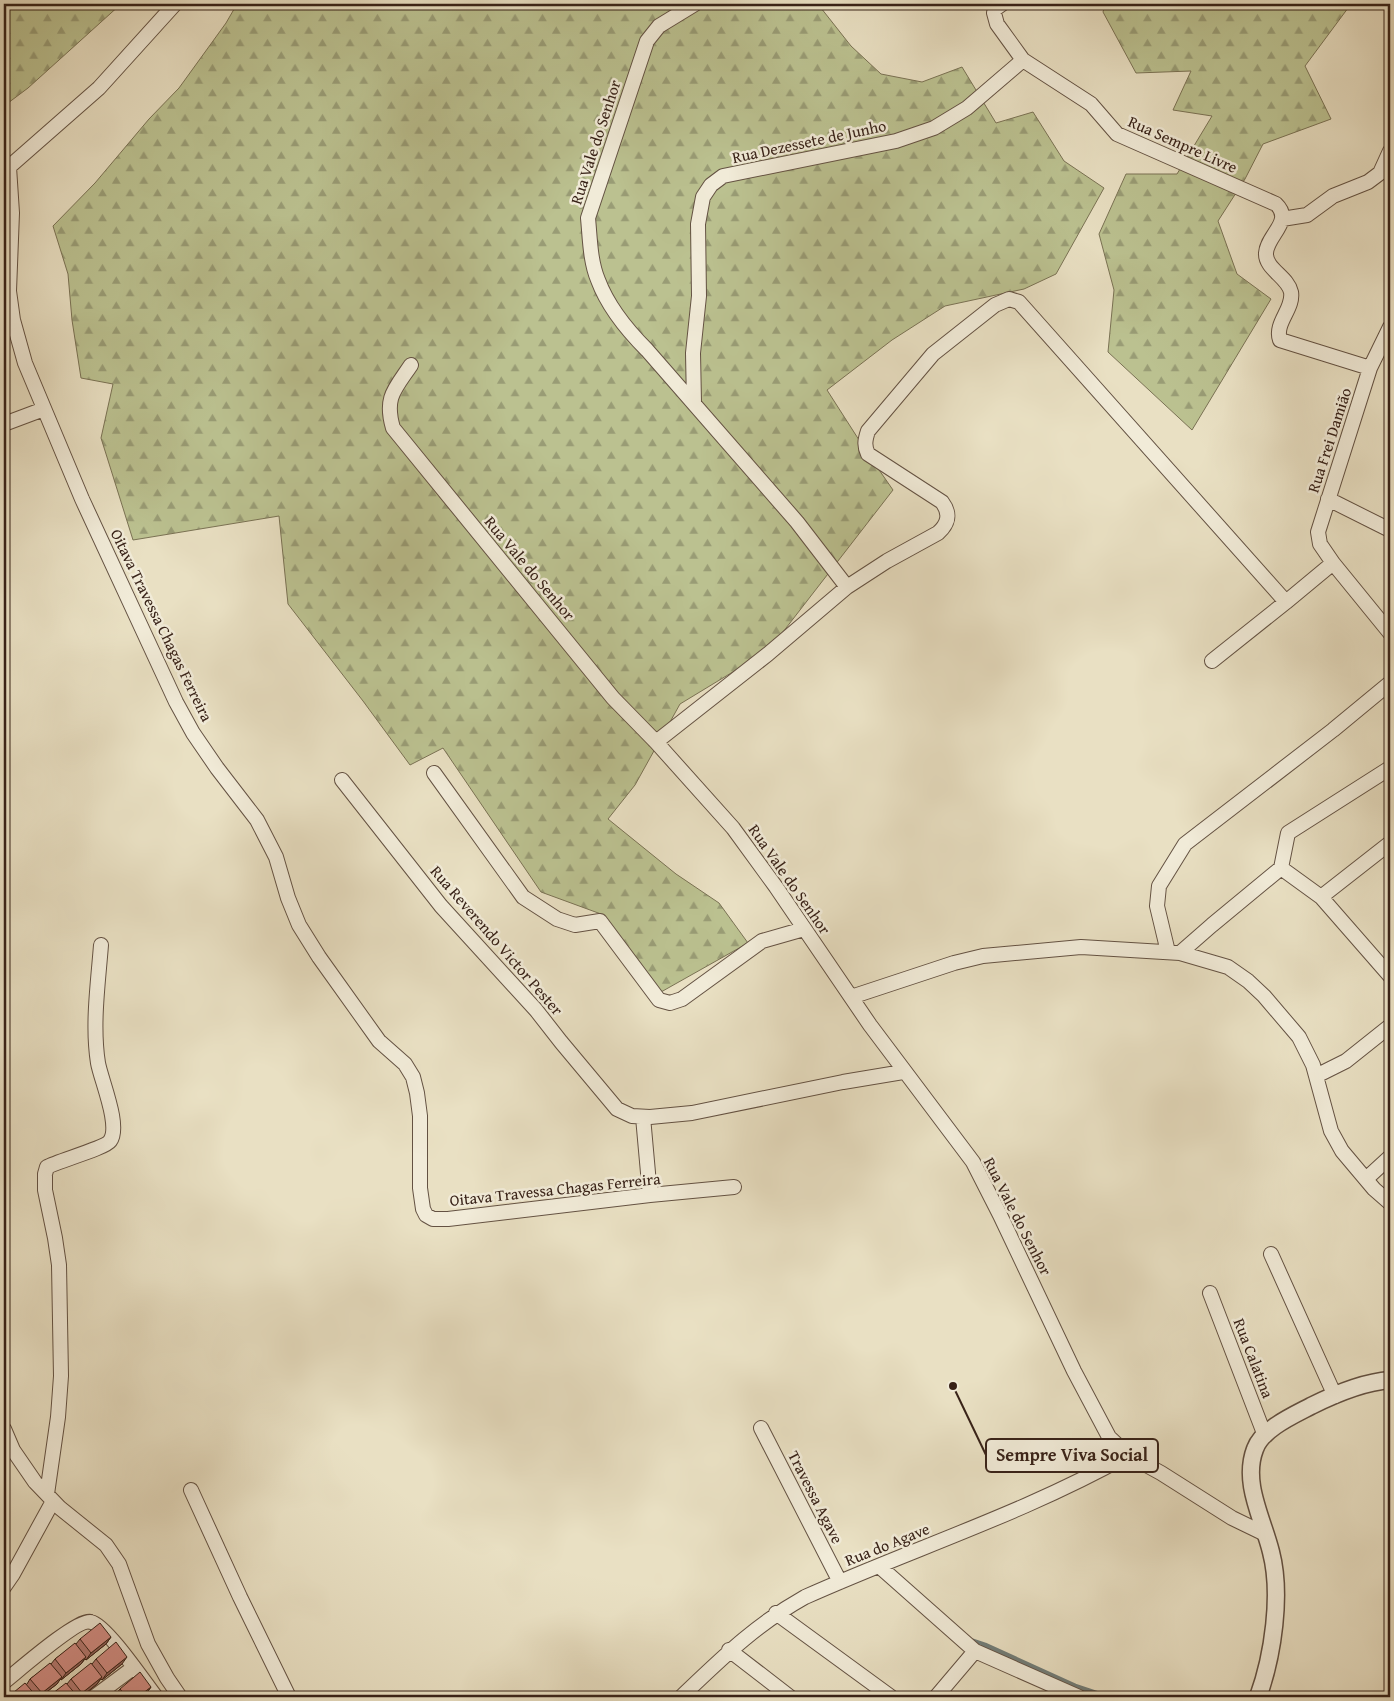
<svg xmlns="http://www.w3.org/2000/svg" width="1394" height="1701" font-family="'Gentium Book Plus',serif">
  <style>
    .forest { fill: url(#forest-firs); stroke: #7a7254 }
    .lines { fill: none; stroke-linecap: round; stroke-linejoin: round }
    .stream { stroke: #727e79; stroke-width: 5 }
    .minor-casing { stroke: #645243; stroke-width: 16 }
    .tertiary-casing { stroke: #645243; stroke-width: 19 }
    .minor { stroke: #f1ebd8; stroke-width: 14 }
    .tertiary { stroke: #f1ebd8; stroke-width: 16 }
    .wall { fill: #b77b74; stroke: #382218 }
    .shaded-wall { fill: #95645e; stroke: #382218 }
    .building { fill: #d58f87; stroke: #382218 }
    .labels { text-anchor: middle; stroke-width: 5; stroke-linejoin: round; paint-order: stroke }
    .street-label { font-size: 16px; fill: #382218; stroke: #f1ebd8 }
    .leader { fill: none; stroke: #382218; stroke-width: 2 }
    .callout-dot { fill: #382218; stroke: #f1ebd8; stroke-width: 2 }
    .callout { fill: #f1ebd8; stroke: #382218; stroke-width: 2 }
    .callout-label { font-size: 18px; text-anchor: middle; font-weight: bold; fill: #382218 }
  </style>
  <defs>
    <pattern id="forest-firs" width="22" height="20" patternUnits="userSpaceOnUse" patternTransform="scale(1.25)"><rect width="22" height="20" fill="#bbc190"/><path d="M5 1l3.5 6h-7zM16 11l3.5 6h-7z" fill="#999c75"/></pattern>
  </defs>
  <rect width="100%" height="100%" fill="#e9e0c3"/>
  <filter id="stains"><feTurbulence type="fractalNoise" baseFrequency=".004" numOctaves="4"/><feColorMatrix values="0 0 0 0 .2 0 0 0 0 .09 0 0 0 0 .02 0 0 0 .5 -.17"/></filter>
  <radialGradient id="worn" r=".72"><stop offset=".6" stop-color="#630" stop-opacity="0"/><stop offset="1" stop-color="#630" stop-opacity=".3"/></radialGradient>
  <path class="forest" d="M4,4H121L28,88L4,106Z
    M237,4H810L821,8L851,46L881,74L922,82L962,67L996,123L1033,112L1064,161L1104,188L1056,274L1024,289L945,306L892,340L827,390L868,454L893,490L769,650L680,704L635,785L608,819L676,874L719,903L748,943L661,992L601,914L541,892L443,748L410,765L363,701L288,604L279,516L133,540L101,438L113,384L81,378L72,320L68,274L53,226L95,183L149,119L179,88L226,23Z
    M1105,4H1230L1233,7L1234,4H1351L1305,66L1331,119L1263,144L1245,179L1218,221L1237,274L1271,299L1192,430L1108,352L1114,290L1099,234L1126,174H1177L1212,116L1173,110L1191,71L1136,73L1103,12Z"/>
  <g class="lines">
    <path class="stream" d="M973,1641L985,1645L1075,1686L1108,1697
      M877,1697H878"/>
    <g class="minor-casing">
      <path id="minor" d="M695,4L659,26L647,41L588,218C590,238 590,261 598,280C608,307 627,330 647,350L797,522L847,587
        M1002,4L995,9L994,13L997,24L1023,60L1091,104L1117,134L1276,204C1294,221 1267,235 1266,253C1265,269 1288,277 1291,292C1294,309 1274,323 1280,340L1370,368
        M9,167L12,213L9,291L13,320L25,363L82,499L176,702L193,733L217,768L257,820L276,857L288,898L299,925L319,957L379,1041L405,1064L413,1077L417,1093L420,1116V1188L423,1209L426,1215L433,1219H448L650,1195L734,1187
        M4,170L9,167L99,88L175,4
        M1282,219L1307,215L1333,196L1368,182L1380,173L1390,151
        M1390,327L1370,368L1318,532L1320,544L1333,563L1390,633
        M411,365C395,389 384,397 393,428L613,698L656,742L733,828L776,887L870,1025L973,1162L1000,1215L1074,1371L1109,1437L1128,1455L1161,1473L1232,1518L1265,1534
        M694,403L693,353L699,296L698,224L703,197L711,185L723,176L896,141L934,128L967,108L1023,60
        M4,424L44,409
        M1328,499L1390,530
        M1212,661L1286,602
        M656,742L768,654L847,587L887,561L938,533C948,524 951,514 942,502L868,454C864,446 865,440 868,431L933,354L995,305L1009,299L1019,302L1286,602L1333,563
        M434,773L523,897L557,919L575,925L600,921L659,1000L670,1003L682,999L762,941L804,929
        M342,780L441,906L536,1010L561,1042L617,1109L632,1116L650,1117L692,1113L843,1082L903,1072
        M1281,868L1321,897L1390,976
        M1321,897L1390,843
        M1168,952L1157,906L1159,886L1185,844L1333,730L1390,683
        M1180,953L1212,925L1281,868L1288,833L1390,768
        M851,997L954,963L983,956L1081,947L1180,953L1228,967L1248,981L1264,996L1299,1037L1313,1065L1331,1131L1342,1151L1374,1189L1390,1203
        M1316,1076L1346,1061L1390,1026
        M643,1117L650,1195
        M1366,1179L1390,1157
        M1271,1254L1335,1396
        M1210,1293L1265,1436
        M761,1428L840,1582
        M4,1429L13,1450L35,1482L60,1508L106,1545L119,1564L148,1644L167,1678L180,1697
        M191,1490L240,1597L289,1697
        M47,1494L58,1417L61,1376L59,1265L55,1238L45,1190V1174L47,1167C58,1161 105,1148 110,1141C121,1126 101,1080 98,1063C92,1025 98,984 101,945
        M879,1566L975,1651L1079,1697
        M4,1587L13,1574L53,1501
        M776,1613L891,1697
        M729,1650L790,1697
        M4,1682C18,1671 78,1618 91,1622C106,1625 145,1683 156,1697
        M94,1697L133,1668
        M681,1697C722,1658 755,1625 805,1597C912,1549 1025,1513 1128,1455
        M936,1697L975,1651"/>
    </g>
    <g class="tertiary-casing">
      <path id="tertiary" d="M1258,1697C1273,1656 1282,1594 1271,1552C1263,1519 1242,1483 1255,1449C1262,1429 1294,1415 1311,1406C1335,1394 1364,1382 1390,1380"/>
    </g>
    <use href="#minor" class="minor"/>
    <use href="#tertiary" class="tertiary"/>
  </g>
  <path class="wall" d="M111,1637L106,1644L86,1660L85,1659L81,1664L61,1680L60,1679L57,1684L40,1697H8L27,1684L30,1679L51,1664L55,1659L76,1644L80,1639Z
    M96,1659L122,1664L102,1680L101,1679L97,1684L81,1697H48L67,1684L71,1679L92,1664Z
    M151,1687L146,1694L142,1697H109L116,1694L120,1689Z"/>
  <path class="shaded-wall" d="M111,1637L106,1644L86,1660L91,1653Z
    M86,1657L81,1664L61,1680L66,1673Z
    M127,1657L122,1664L102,1680L107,1673Z
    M62,1677L57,1684L40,1697H39L42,1693Z
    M102,1677L97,1684L81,1697H79L82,1693Z
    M151,1687L146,1694L142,1697H138Z"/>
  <path class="building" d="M100,1623L111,1637L91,1653L80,1639Z
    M116,1642L127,1657L107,1673L96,1659Z
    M75,1643L86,1657L66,1673L55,1659Z
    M50,1663L62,1677L42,1693L30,1679Z
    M91,1663L102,1677L82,1693L71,1679Z
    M140,1672L151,1687L138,1697H127L120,1689Z
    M25,1683L37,1697H8Z
    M66,1683L78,1697H48Z
    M115,1692L119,1697H109Z
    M156,1693L159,1697H150Z"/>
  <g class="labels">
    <g class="street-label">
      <text transform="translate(809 141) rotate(-12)" y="6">Rua Dezessete de Junho</text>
      <text transform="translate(595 142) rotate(-72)" y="6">Rua Vale do Senhor</text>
      <text transform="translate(1183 144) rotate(24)" y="6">Rua Sempre Livre</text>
      <text transform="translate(1329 440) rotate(-72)" y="6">Rua Frei Damião</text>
      <text transform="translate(530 568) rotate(50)" y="6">Rua Vale do Senhor</text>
      <text transform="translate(162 625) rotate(64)" y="6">Oitava Travessa Chagas Ferreira</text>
      <text transform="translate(790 879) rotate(55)" y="6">Rua Vale do Senhor</text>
      <text transform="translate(497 940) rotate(49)" y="6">Rua Reverendo Victor Pester</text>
      <text transform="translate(555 1189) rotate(-6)" y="6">Oitava Travessa Chagas Ferreira</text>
      <text transform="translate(1018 1216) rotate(63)" y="6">Rua Vale do Senhor</text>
      <text transform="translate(1254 1358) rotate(69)" y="6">Rua Calatina</text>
      <text transform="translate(816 1497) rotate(63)" y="6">Travessa Agave</text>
      <text transform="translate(887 1544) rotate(-22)" y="6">Rua do Agave</text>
    </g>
  </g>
  <path class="leader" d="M953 1386L986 1455"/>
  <circle class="callout-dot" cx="953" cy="1386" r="5"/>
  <rect class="callout" x="986" y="1439" width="172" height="33" rx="5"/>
  <g class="callout-label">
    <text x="1072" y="1461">Sempre Viva Social</text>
  </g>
  <rect width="1394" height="1701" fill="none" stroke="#e9e0c3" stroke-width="20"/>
  <rect x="5" y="5" width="1384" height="1691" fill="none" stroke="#382218" stroke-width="2.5"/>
  <rect x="10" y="10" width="1374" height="1681" fill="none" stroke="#382218"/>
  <rect width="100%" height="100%" filter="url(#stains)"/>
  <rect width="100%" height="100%" fill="url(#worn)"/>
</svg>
